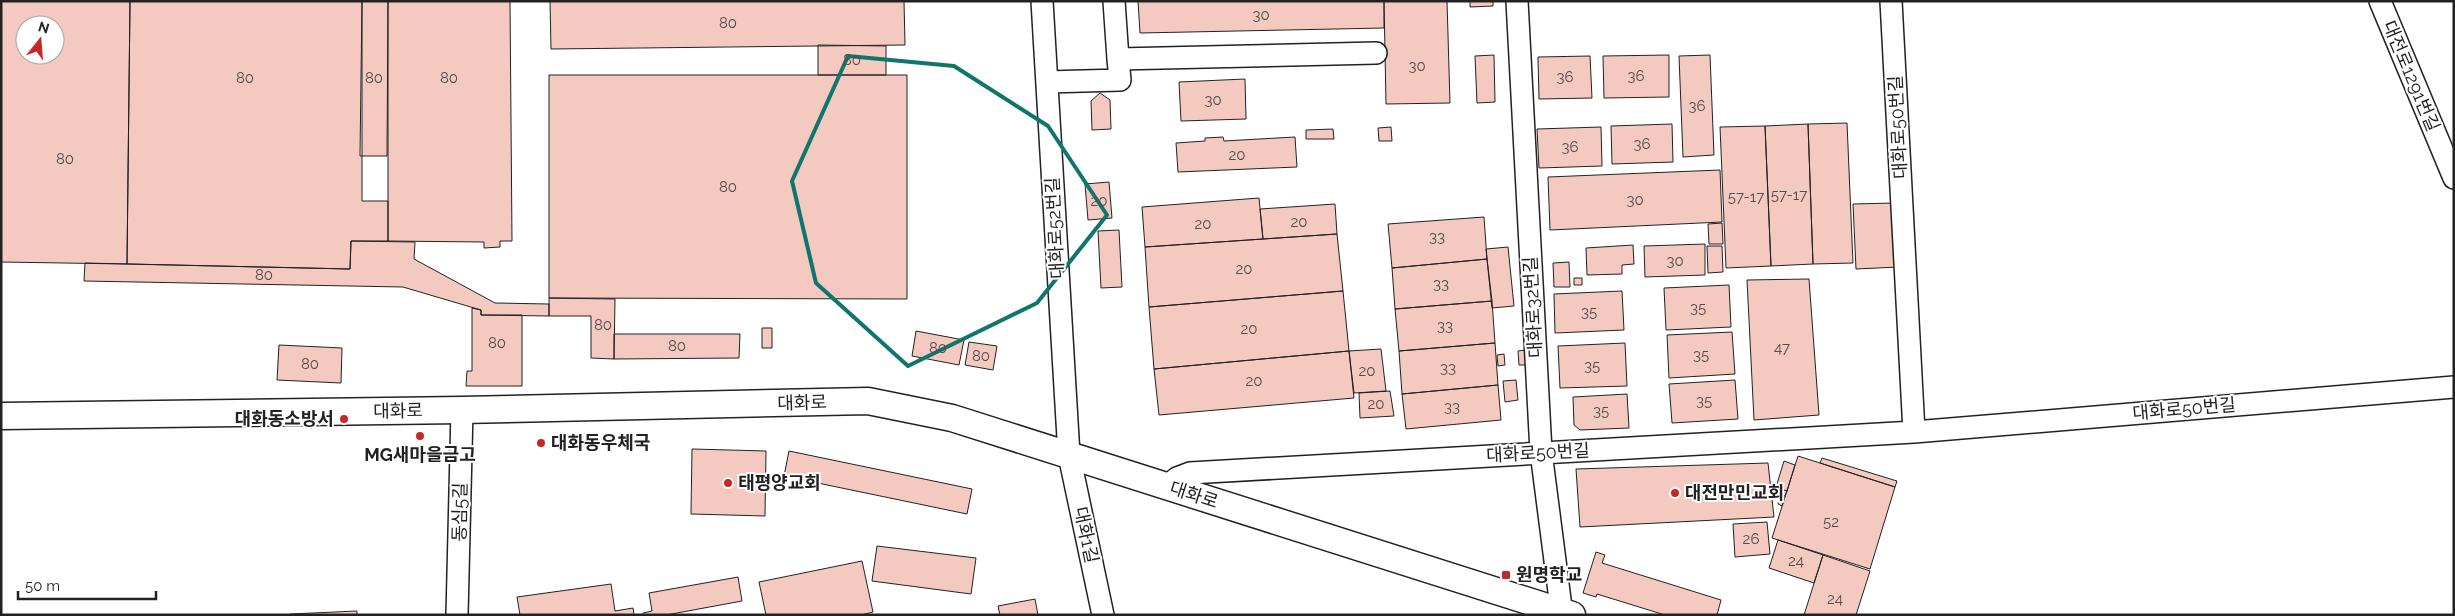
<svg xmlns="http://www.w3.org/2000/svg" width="2455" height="616" font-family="Raleway,'Noto Sans KR',sans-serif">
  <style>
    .building { fill: #f3c9c0; stroke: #222; fill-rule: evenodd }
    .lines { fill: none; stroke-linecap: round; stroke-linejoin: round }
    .minor-casing { stroke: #222; stroke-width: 24 }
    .major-casing { stroke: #222; stroke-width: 29 }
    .minor { stroke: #fff; stroke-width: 21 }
    .major { stroke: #fff; stroke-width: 26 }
    .marked { fill: none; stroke: #0f766e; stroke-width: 4; stroke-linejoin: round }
    .poi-dot { fill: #c62828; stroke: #fff; stroke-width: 2 }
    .labels { text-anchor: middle; stroke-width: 4; stroke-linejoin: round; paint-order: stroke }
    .number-label { font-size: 15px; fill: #564c4a }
    .street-label { font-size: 18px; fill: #222; stroke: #fff }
    .poi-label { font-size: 18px; font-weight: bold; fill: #222; stroke: #fff; text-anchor: start }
  </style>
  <rect width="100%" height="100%" fill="#fff"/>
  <path class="building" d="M1,1H130L127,264L1,262ZM25,25H55V55H25Z
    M130,1H362V201H388V241H351L350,269L127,264Z
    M362,1H388L387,156H360Z
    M388,1H510L512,241H500V247L484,248V242L388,241Z
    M550,1H904L905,45L551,49Z
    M1138,1H1384V28L1140,33Z
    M1384,1H1447L1450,103L1386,104Z
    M1470,1H1493V6L1470,7Z
    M818,45L886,46V75H818Z
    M1494,55L1495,102L1477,103L1475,56Z
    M1669,55V97L1604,98L1603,56Z
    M1710,55L1714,155L1683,157L1679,56Z
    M1590,56L1592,98L1539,99L1538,57Z
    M549,75H907V299L549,298Z
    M1245,79L1246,119L1181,121L1179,82Z
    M1100,93L1110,100L1111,129L1092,130L1091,101Z
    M1847,123L1853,263L1813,264L1808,124Z
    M1672,124L1673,162L1612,164L1611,126Z
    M1808,124L1813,264L1771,266L1765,126Z
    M1765,126L1771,266L1726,268L1720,127Z
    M1391,127L1392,141H1379L1378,128Z
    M1601,127L1602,166L1539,168L1537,129Z
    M1333,129L1334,139H1306V130Z
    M1223,137L1224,141L1295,137L1297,167L1178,172L1176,143L1205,141V138Z
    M1720,170L1722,222L1550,230L1548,177Z
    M1109,182L1112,218L1088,220L1085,184Z
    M1259,198L1263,239L1145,247L1142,207Z
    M1895,203L1899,267L1856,269L1853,204Z
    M1335,204L1337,234L1263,239L1260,209Z
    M1484,217L1487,259L1392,268L1388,224Z
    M1722,223L1723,244H1709L1708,224Z
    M1119,230L1122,287L1101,288L1098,231Z
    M1337,234L1343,291L1149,307L1145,247Z
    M351,241L415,242L414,259L495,303L549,304V316L481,315V310L403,287L84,281L85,263L350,269Z
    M1705,244V275L1645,277L1644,246Z
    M1633,245L1634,264L1622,265V274L1587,275L1586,248Z
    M1707,246H1722L1723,272L1708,273Z
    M1508,247L1514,306L1492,308L1486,249Z
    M1487,259L1492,301L1395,309L1392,268Z
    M1569,262L1570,287H1554L1553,263Z
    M1574,278H1582V285H1574Z
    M1809,279L1819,415L1754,420L1747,280Z
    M1729,285L1731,327L1666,330L1664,288Z
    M1343,291L1349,351L1154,369L1149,307Z
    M1622,291L1624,330L1555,333L1554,294Z
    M549,298L615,299L614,359L591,358V316H549Z
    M1492,301L1495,343L1399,351L1395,309Z
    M472,308L481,310V315H522V386H466L467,371H472Z
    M762,328H772V348H762Z
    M916,331L964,340L959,365L912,356Z
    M1732,332L1735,374L1669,378L1667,335Z
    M614,334H740L739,358L614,359Z
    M969,342L997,346L993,370L965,365Z
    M1495,343L1498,385L1402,394L1399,351Z
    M1625,343L1627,386L1560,388L1558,346Z
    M279,345L342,348L341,383L277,380Z
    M1381,349L1386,391L1354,393L1349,351Z
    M1525,350L1526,365H1519L1518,351Z
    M1349,351L1354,398L1159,415L1154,369Z
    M1504,354L1505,365L1498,366L1497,355Z
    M1516,380L1518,400L1505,402L1503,381Z
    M1735,380L1738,419L1672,423L1669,384Z
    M1498,385L1501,420L1406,429L1402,394Z
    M1390,391L1394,416L1360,418L1359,393Z
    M1627,394L1629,428L1580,430L1574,425L1573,397Z
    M692,449L766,451L765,516L691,514Z
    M789,451L972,489L967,514L784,476Z
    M1798,456L1895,487L1870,569L1772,538Z
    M1822,458L1897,481L1895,487L1820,463Z
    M1784,461L1795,465L1787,491L1776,487Z
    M1768,463L1774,517L1580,527L1576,469Z
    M1780,489L1787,491L1785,496L1778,494Z
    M1780,495L1785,496L1782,506L1778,504Z
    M1767,522L1770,554L1735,557L1733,524Z
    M1778,540L1823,555L1814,583L1769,568Z
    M877,546L976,558L971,594L872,581Z
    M1596,552L1605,555L1602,563L1721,600L1717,615H1665L1597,594L1596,597L1583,593Z
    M1823,555L1870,571L1856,615H1804Z
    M862,561L873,612L861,615H766L759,582Z
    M738,577L742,601L666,615H643V613L652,611L649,593Z
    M611,584L615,611L633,608L634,615H520L517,597Z
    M1035,599L1038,615H1000L998,606Z
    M357,611V615H290V614Z"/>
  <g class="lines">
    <g class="minor-casing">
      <path id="minor" d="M1042,1L1069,455L1103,615
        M1114,1L1118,59
        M1517,1L1541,452L1562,615
        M1891,1L1914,432
        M2380,1L2454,178
        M1047,82L1120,80L1118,59L1376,53
        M1167,486L1177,478L1190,473L1914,432L2454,387
        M457,615L462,410"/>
    </g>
    <g class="major-casing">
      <path id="major" d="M1,416L462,410L868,401L952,418L1572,615"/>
    </g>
    <use href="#minor" class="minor"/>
    <use href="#major" class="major"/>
  </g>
  <path class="marked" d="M848,56L954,66L1048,126L1107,215L1037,303L908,366L816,283L792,181Z"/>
  <g class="poi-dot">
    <circle cx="344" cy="419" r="5"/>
    <circle cx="420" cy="436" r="5"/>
    <circle cx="541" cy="443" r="5"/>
    <circle cx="728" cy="483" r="5"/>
    <circle cx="1675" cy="493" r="5"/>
    <rect x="1501" y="570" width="10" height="10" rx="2.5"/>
  </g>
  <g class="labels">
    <g class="number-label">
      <text x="1261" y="20">30</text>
      <text x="728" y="28">80</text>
      <text x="852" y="65">80</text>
      <text x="1417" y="71">30</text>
      <text x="1636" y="81">36</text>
      <text x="1565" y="82">36</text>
      <text x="245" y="83">80</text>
      <text x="374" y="83">80</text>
      <text x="449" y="83">80</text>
      <text x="1213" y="105">30</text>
      <text x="1697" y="111">36</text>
      <text x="1642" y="149">36</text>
      <text x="1570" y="152">36</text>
      <text x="1237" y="160">20</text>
      <text x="65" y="164">80</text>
      <text x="728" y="192">80</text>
      <text x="1789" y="200">57-17</text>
      <text x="1746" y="202">57-17</text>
      <text x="1635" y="205">30</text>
      <text x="1099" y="206">20</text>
      <text x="1299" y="227">20</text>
      <text x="1203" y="229">20</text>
      <text x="1437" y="242">33</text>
      <text x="1675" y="266">30</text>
      <text x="1244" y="274">20</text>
      <text x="264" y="280">80</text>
      <text x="1441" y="289">33</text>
      <text x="1698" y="313">35</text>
      <text x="1589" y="317">35</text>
      <text x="603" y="330">80</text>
      <text x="1445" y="331">33</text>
      <text x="1249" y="334">20</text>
      <text x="497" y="348">80</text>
      <text x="677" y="351">80</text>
      <text x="938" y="353">80</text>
      <text x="1782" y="353">47</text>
      <text x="1701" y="360">35</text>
      <text x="981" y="361">80</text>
      <text x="310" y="369">80</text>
      <text x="1592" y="371">35</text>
      <text x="1448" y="373">33</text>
      <text x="1367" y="376">20</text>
      <text x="1254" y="386">20</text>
      <text x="1704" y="406">35</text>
      <text x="1376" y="409">20</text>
      <text x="1452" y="412">33</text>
      <text x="1601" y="416">35</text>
      <text x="1831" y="527">52</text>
      <text x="1751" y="544">26</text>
      <text x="1796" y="566">24</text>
      <text x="1835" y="604">24</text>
    </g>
    <g class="street-label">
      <text transform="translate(2411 76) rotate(67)" y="6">대전로1291번길</text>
      <text transform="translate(1898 127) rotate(-93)" y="6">대화로50번길</text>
      <text transform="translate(1055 228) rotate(-93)" y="6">대화로52번길</text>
      <text transform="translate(1533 307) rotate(-93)" y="6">대화로32번길</text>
      <text transform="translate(802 403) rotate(-2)" y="6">대화로</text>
      <text transform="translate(2184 409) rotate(-5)" y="6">대화로50번길</text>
      <text transform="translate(398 411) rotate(-1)" y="6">대화로</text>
      <text transform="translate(1538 453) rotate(-3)" y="6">대화로50번길</text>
      <text transform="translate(1194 495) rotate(18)" y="6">대화로</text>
      <text transform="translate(460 512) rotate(-89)" y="6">동심5길</text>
      <text transform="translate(1086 535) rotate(78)" y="6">대화1길</text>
    </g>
    <g class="poi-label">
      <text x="334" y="425" text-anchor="end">대화동소방서</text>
      <text x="551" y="449">대화동우체국</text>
      <text x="420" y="461" text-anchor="middle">MG새마을금고</text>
      <text x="738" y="489">태평양교회</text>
      <text x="1685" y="499">대전만민교회</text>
      <text x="1516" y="581">원명학교</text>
    </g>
  </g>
  <rect width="2455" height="616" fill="none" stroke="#222222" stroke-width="5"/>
  <g transform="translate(40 40) rotate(17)"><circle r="24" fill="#ffffff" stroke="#a7a7a7"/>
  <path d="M0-4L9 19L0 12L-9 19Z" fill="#c62828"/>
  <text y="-8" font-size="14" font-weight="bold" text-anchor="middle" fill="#222222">N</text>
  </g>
  <path d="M18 591v8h138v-8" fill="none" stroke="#222222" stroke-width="2.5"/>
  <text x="25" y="591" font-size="15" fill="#222222" stroke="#ffffff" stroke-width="4" paint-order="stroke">50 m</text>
</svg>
